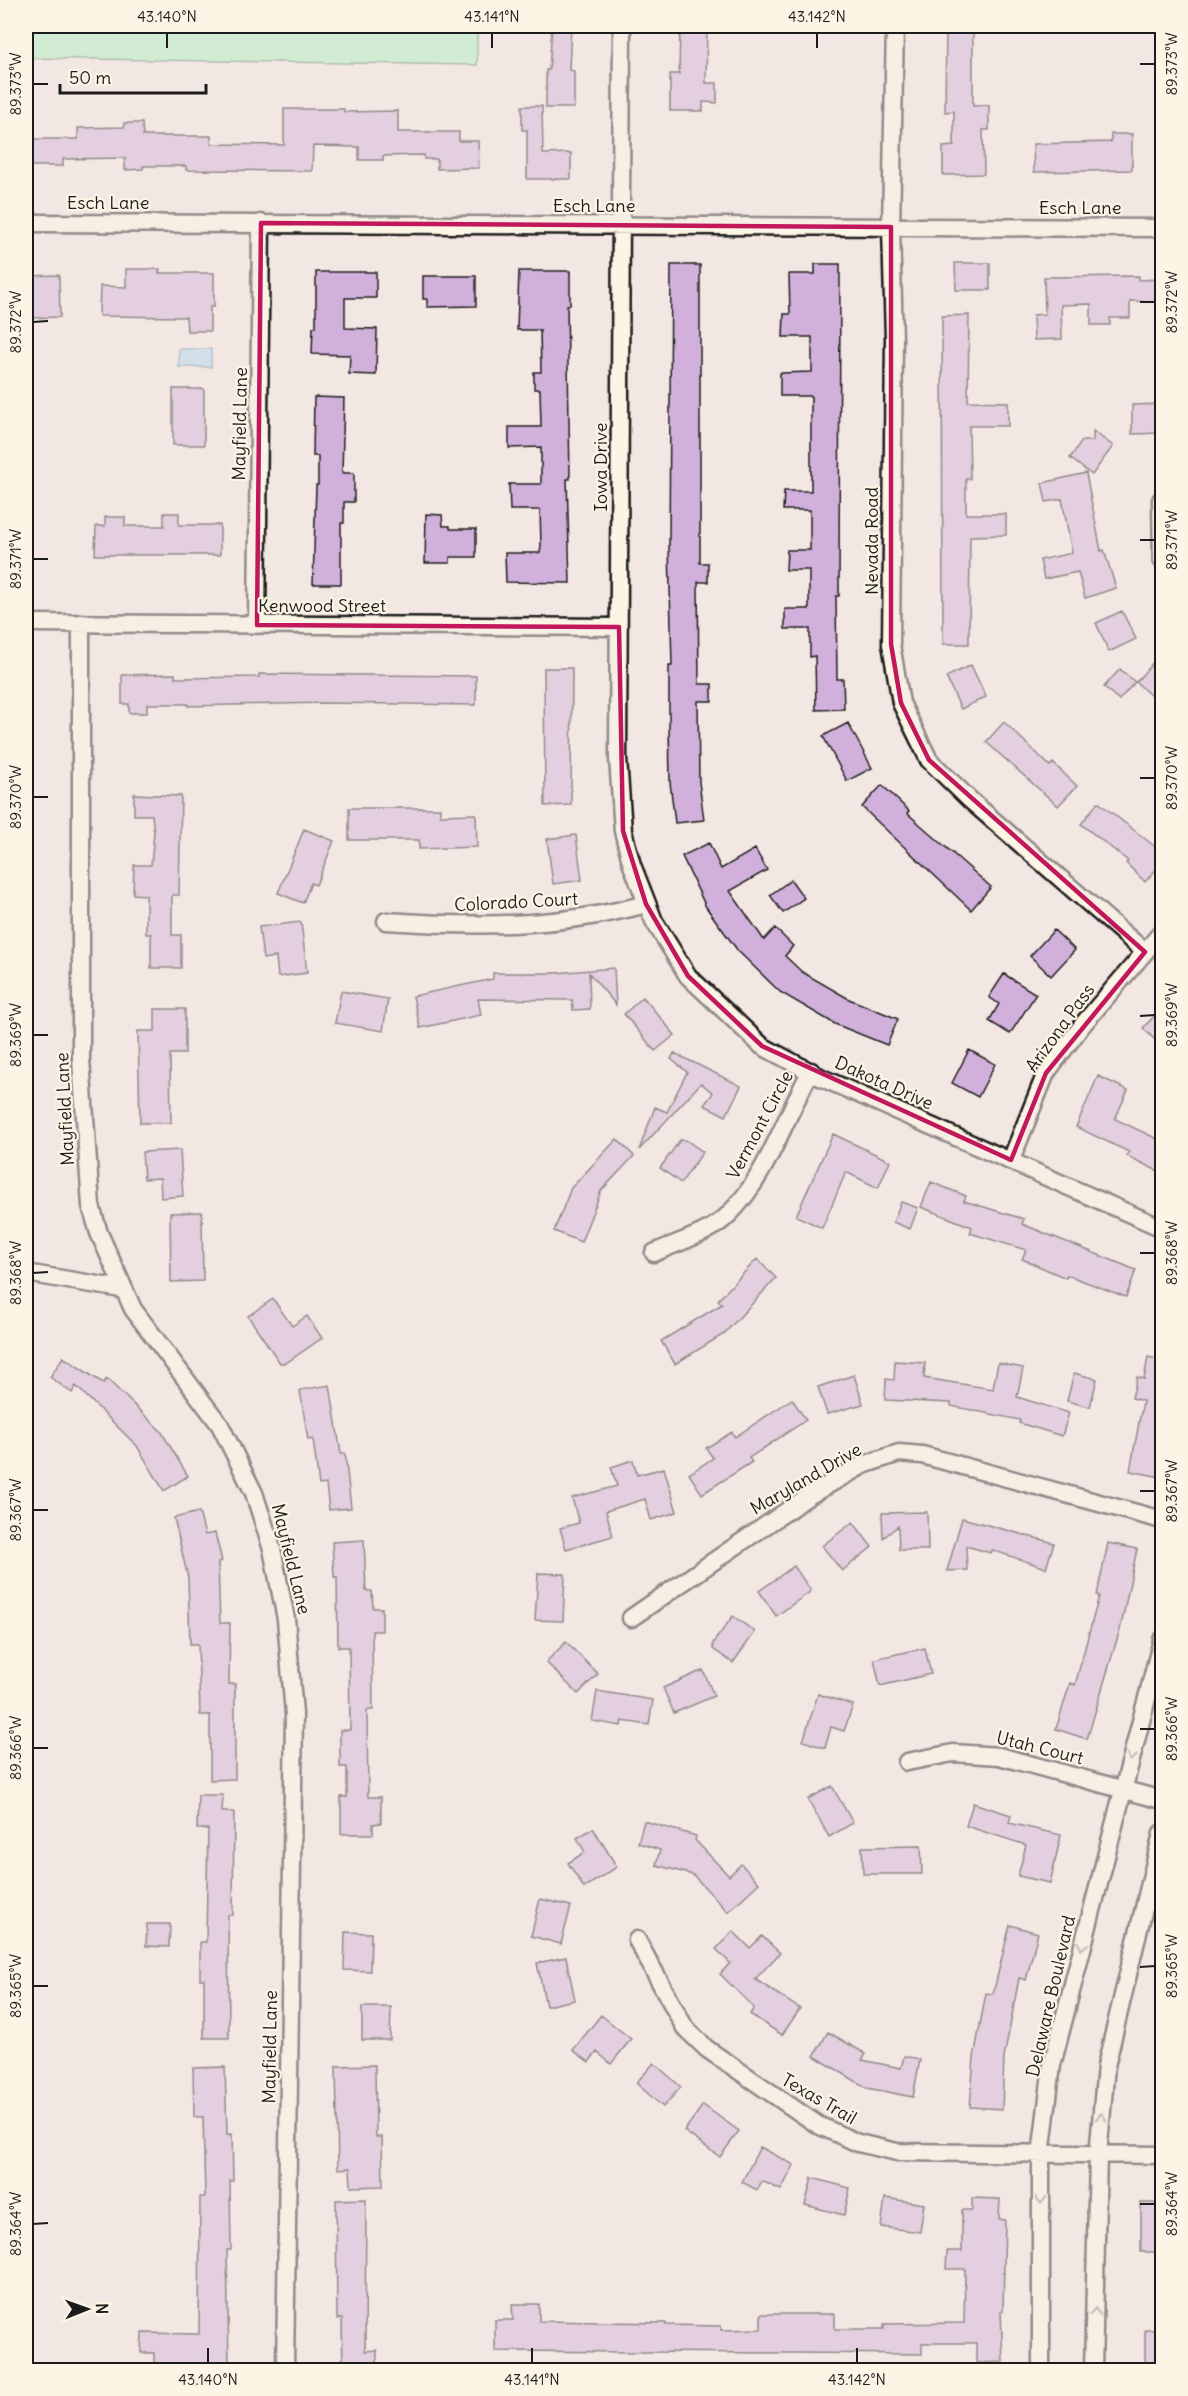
<svg xmlns="http://www.w3.org/2000/svg" width="1188" height="2396" font-family="Delius,sans-serif">
  <style>
    .green { fill: #aaf2bf; stroke: #63876e; stroke-width: 1.5 }
    .water { fill: #abd8f7; stroke: #728d9f; stroke-width: 1.5 }
    .building { fill: #d1b1dc; stroke: #1c1c1c; stroke-width: 1.5 }
    .lines { fill: none; stroke-linecap: round; stroke-linejoin: round }
    .street-casing { stroke: #1c1c1c; stroke-width: 21 }
    .street { stroke: #fcf5e5; stroke-width: 16 }
    .oneway { stroke: #97938b }
    .marked { fill: none; stroke: #c2185b; stroke-width: 4.5; stroke-linejoin: round }
    .ticks { fill: none; stroke: #1c1c1c; stroke-width: 2 }
    .labels { text-anchor: middle; stroke-width: 4.5; stroke-linejoin: round; paint-order: stroke }
    .street-label { font-size: 18px; fill: #1c1c1c; stroke: #fcf5e5 }
    .neatline { fill: none; stroke: #1c1c1c; stroke-width: 2 }
    .ticks-label { font-size: 15px; text-anchor: middle; fill: #1c1c1c }
  </style>
  <rect width="100%" height="100%" fill="#f3e7e3"/>
  <filter id="ink" filterUnits="userSpaceOnUse"><feTurbulence type="fractalNoise" baseFrequency=".0167" numOctaves="2"/><feDisplacementMap in="SourceGraphic" scale="12" xChannelSelector="R" yChannelSelector="G"/><feConvolveMatrix kernelMatrix="1 2 1 2 8 2 1 2 1" color-interpolation-filters="sRGB"/></filter>
  <g filter="url(#ink)">
    <path class="green" d="M26,26H477V65L26,58Z"/>
    <path class="water" d="M179,349H211V367H179Z"/>
    <path class="building" d="M552,26H571L569,70L574,71V108H546V70H549Z
      M680,26H707L706,83H717V103L703,102V111H670V74H679Z
      M946,26H973V106L989,105V130H983L984,174L943,175V147L954,146V111L945,112Z
      M522,106H542L543,154L571,153V179H527V130H522Z
      M284,109H344V112L398,111V132H459V141H478L479,168L437,169V159H424V155L383,156V160H359V147L313,146L312,171L186,170V166H143V169L125,170V158L63,159V166H26V139H78V128L124,127V123H142L143,136H211V144L284,145Z
      M1111,134H1132V170L1034,172L1033,144L1111,142Z
      M955,263H990V290H956Z
      M815,264H840L839,596H836L837,679H843L844,709L816,710L815,656L810,657V629H785V609H809V570H786L787,550H810V510H783L784,491H811V396H780V373L812,372V337H783L784,314H790L789,274H815Z
      M671,265H700V563H708V582H698L699,684H712V701H698L699,782L704,820L675,823L670,782L669,724V666H672L669,547Z
      M126,269H160L159,273H214V307H210V331H187L186,317L99,316L100,286L126,287Z
      M519,271H570V305H567L570,479H567L570,583L506,582L505,553H540L541,545L540,510H510L509,484H541V447L509,448V427H541L540,389H534V372H541L540,330H517Z
      M316,272H376V298H345V328L377,329L376,375L349,374L350,355L312,354L313,327H316Z
      M59,275L60,317L31,318L30,276Z
      M423,276H476V306L427,307V299H423Z
      M1139,276V280L1162,279V302L1130,301V318H1110V325H1091V304L1061,305L1062,339L1034,340L1033,315L1045,314L1044,277Z
      M969,315L968,401L1008,402V426H969L970,479H966V514H1006V535L970,536L969,644H943L942,316Z
      M173,389H204V445H173Z
      M314,397L344,398L342,473H354V502H344V523H341V584H313L316,485H318V456H313Z
      M1162,404V433L1132,434V405Z
      M1093,431L1113,446L1092,475L1070,458L1082,441H1093Z
      M1086,473L1101,551L1104,550L1116,588L1085,598L1078,572L1044,579L1040,560L1072,553L1062,499L1046,502L1042,483Z
      M164,513H179V525H220V555H95L96,526H105V517H125V526H164Z
      M426,514L442,515L443,526H450V529H476V557H450V563H425Z
      M1122,611L1136,639L1109,652L1096,623Z
      M1162,652V706L1136,682Z
      M971,665L986,697L961,709L946,677Z
      M544,668H572L571,805L545,806Z
      M1120,669L1135,682L1119,700L1104,687Z
      M175,674V678L259,677V674L476,676V705L323,703L188,706V704H147V713H129V704H122V675Z
      M1004,722L1050,766L1053,763L1077,786L1058,806L986,742Z
      M848,723L872,768L847,781L823,736Z
      M882,785L909,811L907,813L991,887L971,910L862,807Z
      M134,794L181,796L179,895H172V935H181V968H151V934H146V895L133,894L134,865H151L154,833L152,815H134Z
      M1098,802L1162,852V863L1145,882L1126,863L1128,861L1081,824Z
      M349,808H440V815L476,814L477,847L419,849V840H349Z
      M304,829L334,841L316,885L311,883L303,903L278,893Z
      M576,835L582,880L553,884L547,839Z
      M709,843L721,869L755,849L767,870L730,891L764,940L775,928L793,946L785,956L802,972L849,999L898,1019L887,1045L835,1024L780,992L738,951L706,907L682,856Z
      M791,880L804,898L783,913L770,895Z
      M301,922L307,973L278,977L276,957L263,959L259,927Z
      M1054,930L1075,950L1051,976L1030,956Z
      M614,968L616,1005L589,973L590,1009L573,1010L572,1000L478,999L481,1015L420,1028L413,996L493,979V973H555Z
      M1004,974L1036,994L1010,1034L989,1021L999,1004L989,997Z
      M341,991L388,999L383,1031L335,1023Z
      M643,997L675,1035L655,1051L624,1014Z
      M1162,1008V1047L1143,1028Z
      M155,1009H185V1054H170L171,1123H140L138,1031H155Z
      M969,1050L995,1064L978,1097L952,1083Z
      M674,1053L741,1086L726,1116L704,1105L713,1093L701,1083L639,1150L655,1107L667,1112L687,1072L671,1059Z
      M1098,1076L1128,1090L1115,1119L1162,1141V1173L1127,1156L1129,1152L1076,1127Z
      M833,1134L890,1161L878,1188L846,1172L822,1228L796,1216Z
      M617,1139L634,1156L601,1191L581,1242L554,1231L571,1188Z
      M680,1140H686L703,1152L681,1183L660,1168Z
      M180,1150L183,1196L161,1198L160,1178L144,1179L142,1152Z
      M931,1182L966,1196L964,1201L1024,1219L1022,1224L1136,1270L1126,1297L1067,1275L1066,1278L1022,1259L1026,1250L970,1233L972,1227L921,1207Z
      M901,1202L918,1208L910,1229L893,1222Z
      M202,1212L203,1281L171,1282L170,1213Z
      M757,1259L776,1278L724,1334L675,1364L661,1341L722,1304L718,1300Z
      M273,1299L292,1326L307,1316L322,1338L286,1363H280L248,1316Z
      M63,1357L103,1383L107,1379L161,1431L188,1476L164,1491L137,1446L76,1386L72,1393L50,1377Z
      M1148,1357L1162,1360L1161,1477L1130,1471L1143,1401L1132,1398L1137,1377L1144,1379Z
      M895,1361L925,1363L924,1378L993,1389L998,1363L1023,1368L1017,1397L1069,1413L1062,1436L1019,1423L1020,1420L951,1406V1403L885,1400L886,1379L894,1380Z
      M1074,1373L1097,1379L1090,1407L1067,1401Z
      M854,1375L863,1404L827,1414L818,1387Z
      M330,1385L341,1454L345,1453L351,1508L329,1510L326,1484L319,1485L313,1439L308,1440L300,1390Z
      M792,1399L806,1420L749,1458L752,1462L702,1494L689,1474L713,1458L706,1448L732,1432L735,1437Z
      M633,1460L637,1475L664,1468L677,1512L651,1520L645,1499L606,1511L613,1536L566,1549L560,1528L579,1523L572,1498L617,1486L611,1467Z
      M199,1512L205,1535L215,1533L222,1561L218,1562L220,1623H230L229,1684H235V1779L210,1780V1715H200L198,1644H190L188,1578L174,1518Z
      M927,1512L928,1550H899L898,1526L883,1538L882,1513Z
      M962,1518L1054,1543L1046,1568L992,1550L991,1553L966,1546L967,1570L947,1571Z
      M853,1522L872,1547L842,1571L822,1546Z
      M364,1540L366,1591H372L373,1608H382V1631H372L373,1710H367L368,1797H381V1823L373,1824V1834H341V1797H347V1767H340V1730H350L349,1647H338L337,1577H334L332,1542Z
      M1108,1543L1137,1549L1121,1626L1087,1739L1056,1729L1070,1683L1075,1685L1099,1596L1097,1595Z
      M794,1566L811,1591L776,1616L759,1591Z
      M538,1573L565,1574L563,1621L535,1620Z
      M733,1616L755,1632L733,1663L713,1649V1643Z
      M566,1642L598,1674L578,1694L546,1662Z
      M925,1648L931,1674L880,1686L874,1659Z
      M703,1670L714,1696L674,1713L663,1688Z
      M597,1691L653,1700L649,1725L622,1721L621,1726L592,1721Z
      M818,1694L853,1705L844,1731L831,1727L825,1748L803,1741Z
      M832,1786L853,1823L829,1837L808,1799Z
      M198,1795H223L222,1812H234L233,1915H228L229,2038H204V1979H200V1942H206L208,1829H197Z
      M973,1803L1011,1815L1009,1823L1061,1835L1050,1883L1018,1876L1026,1845L966,1826Z
      M644,1821L696,1836L695,1840L729,1876L741,1864L759,1883L728,1912L693,1875L656,1865L660,1850L638,1843Z
      M593,1828L617,1867L584,1888L568,1863L585,1852L577,1838Z
      M921,1846L922,1874H863L862,1847Z
      M540,1899L571,1906L561,1944L531,1936Z
      M147,1924H170L169,1947L146,1946Z
      M1010,1925L1038,1933L1026,1980L1019,1978L1004,2058L1002,2109L970,2107L974,2057L986,1993L993,1994Z
      M733,1931L750,1948L762,1936L780,1953L755,1979L800,2009L782,2035L750,2014L754,2008L720,1974L730,1963L716,1949Z
      M345,1932L371,1933L370,1971L344,1970Z
      M566,1957L575,2000L546,2006L537,1963Z
      M362,2007H391L390,2040H362Z
      M601,2015L631,2039L611,2064L597,2052L589,2062L573,2050Z
      M828,2032L866,2054L862,2060L901,2068L904,2056L920,2059L913,2097L867,2088L814,2056Z
      M654,2063L681,2087L663,2107L636,2083Z
      M375,2065L376,2137H382L383,2186L351,2187L350,2168L338,2169L336,2066Z
      M225,2067L227,2134H232L233,2181H230L231,2250H227L229,2365L154,2364V2353H141L142,2333L199,2334L200,2197H205L203,2117H194L193,2068Z
      M703,2105L739,2131L720,2157L684,2131Z
      M760,2147L794,2165L781,2190L762,2181L757,2190L742,2182Z
      M812,2178L850,2188L844,2215L805,2205Z
      M885,2198L924,2204L920,2232L881,2227Z
      M972,2198L1000,2199L999,2219L1005,2220L1003,2311H1001L1003,2362L976,2363V2343H922V2354L495,2351V2320H513L512,2304H539V2321L666,2323V2325L721,2326V2330L761,2329V2314H835V2329H884V2324L964,2323L965,2269H946L947,2251H962V2210H972Z
      M366,2199L365,2351L377,2350V2370H343L342,2319H337L336,2200Z
      M1141,2203H1162V2252H1141Z
      M1145,2330H1162V2366H1145Z"/>
    <g class="lines">
      <g class="street-casing">
        <path id="street" d="M622,26L618,758L623,831L632,865L654,921L688,976L762,1046L822,1078L1162,1228
          M895,26L891,227L894,340L891,644L901,703L929,760L970,800L1145,952
          M26,223L1162,228
          M1161,500L1162,560
          M26,623L619,627
          M81,623V1059L91,1206L99,1233L133,1309L220,1425L254,1493L272,1549L286,1619L294,1714L285,2370
          M257,625L261,223
          M386,921C476,927 558,928 646,904
          M1011,1160L1046,1073L1083,1024L1162,932
          M654,1253C677,1242 710,1234 728,1215C767,1177 784,1119 811,1071
          M26,1273L122,1289
          M631,1618L810,1495L863,1465L899,1453L922,1455L1162,1520
          M907,1762L953,1753L999,1756L1162,1800
          M637,1940L685,2028L707,2049L818,2125L858,2143L897,2152L1162,2155
          M1041,2370V2155L1052,2065L1162,1640
          M1093,2370L1098,2155L1106,2066L1162,1833"/>
      </g>
      <use href="#street" class="street"/>
    </g>
    <defs><path id="oneway-chevron" d="M-2-3.5L2.5 0L-2 3.5" fill="none" stroke-width="1.6" stroke-linecap="round" stroke-linejoin="round" transform="scale(1.5)"/></defs>
    <g class="oneway">
      <use href="#oneway-chevron" transform="translate(1131 1757) rotate(105)"/>
      <use href="#oneway-chevron" transform="translate(1082 1946) rotate(104)"/>
      <use href="#oneway-chevron" transform="translate(1101 2117) rotate(-87)"/>
      <use href="#oneway-chevron" transform="translate(1041 2200) rotate(90)"/>
      <use href="#oneway-chevron" transform="translate(1095 2312) rotate(-89)"/>
    </g>
  </g>
  <path d="M0 0H1188V2396H0ZM261,223L891,227V644L901,703L929,760L1145,952L1046,1073L1011,1160L762,1046L688,976L646,904L623,831L619,627L257,625Z" fill="#f3e7e3" fill-opacity=".55" fill-rule="evenodd"/>
  <path class="marked" d="M261,223L891,227V644L901,703L929,760L1145,952L1046,1073L1011,1160L762,1046L688,976L646,904L623,831L619,627L257,625Z"/>
  <path class="ticks" d="M167,33V48M492,33V48M817,33V48M1140,64H1155M33,84H48M1140,302H1155M33,322L48,321M1140,540H1155M33,559H48M1140,778H1155M33,797H48M1140,1016L1155,1015M33,1035H48M1140,1253H1155M33,1273L48,1272M1140,1491H1155M33,1510H48M1140,1729H1155M33,1748H48M1140,1967L1155,1966M33,1986H48M1140,2204H1155M33,2224L48,2223M208,2348V2363M532,2348V2363M857,2348V2363"/>
  <g class="labels">
    <g class="street-label">
      <text x="108" y="209">Esch Lane</text>
      <text x="594" y="212">Esch Lane</text>
      <text x="1080" y="214">Esch Lane</text>
      <text transform="translate(240 424) rotate(-89)" y="6">Mayfield Lane</text>
      <text transform="translate(601 467) rotate(-90)" y="6">Iowa Drive</text>
      <text transform="translate(872 541) rotate(-90)" y="6">Nevada Road</text>
      <text x="322" y="612">Kenwood Street</text>
      <text transform="translate(516 902) rotate(-3)" y="6">Colorado Court</text>
      <text transform="translate(1060 1028) rotate(-54)" y="6">Arizona Pass</text>
      <text transform="translate(884 1083) rotate(24)" y="6">Dakota Drive</text>
      <text transform="translate(65 1109) rotate(-93)" y="6">Mayfield Lane</text>
      <text transform="translate(760 1125) rotate(-62)" y="6">Vermont Circle</text>
      <text transform="translate(806 1479) rotate(-30)" y="6">Maryland Drive</text>
      <text transform="translate(291 1559) rotate(76)" y="6">Mayfield Lane</text>
      <text transform="translate(1040 1748) rotate(14)" y="6">Utah Court</text>
      <text transform="translate(1051 1996) rotate(-77)" y="6">Delaware Boulevard</text>
      <text transform="translate(270 2047) rotate(-89)" y="6">Mayfield Lane</text>
      <text transform="translate(819 2099) rotate(30)" y="6">Texas Trail</text>
    </g>
  </g>
  <rect width="1188" height="2396" fill="none" stroke="#fcf5e5" stroke-width="66"/>
  <g transform="translate(87 2309) rotate(89)" stroke="#fcf5e5" stroke-width="4.5" paint-order="stroke">
  <path d="M0-4.5L10 22L0 15L-10 22Z" fill="#1c1c1c"/>
  <text y="-9" font-size="16" font-weight="bold" text-anchor="middle" fill="#1c1c1c">N</text>
  </g>
  <path d="M60 84v9h146v-9" fill="none" stroke="#1c1c1c" stroke-width="3"/>
  <text x="69" y="84" font-size="18" fill="#1c1c1c" stroke="#fcf5e5" stroke-width="4.5" paint-order="stroke">50 m</text>
  <rect x="33" y="33" width="1122" height="2330" class="neatline"/>
  <g class="ticks-label">
    <text x="167" y="22">43.140°N</text>
    <text x="492" y="22">43.141°N</text>
    <text x="817" y="22">43.142°N</text>
    <text transform="translate(1172 64) rotate(-90)" y="5">89.373°W</text>
    <text transform="translate(16 84) rotate(-90)" y="5">89.373°W</text>
    <text transform="translate(1172 302) rotate(-90)" y="5">89.372°W</text>
    <text transform="translate(16 322) rotate(-90)" y="5">89.372°W</text>
    <text transform="translate(1172 540) rotate(-90)" y="5">89.371°W</text>
    <text transform="translate(16 559) rotate(-90)" y="5">89.371°W</text>
    <text transform="translate(1172 778) rotate(-90)" y="5">89.370°W</text>
    <text transform="translate(16 797) rotate(-90)" y="5">89.370°W</text>
    <text transform="translate(1172 1015) rotate(-90)" y="5">89.369°W</text>
    <text transform="translate(16 1035) rotate(-90)" y="5">89.369°W</text>
    <text transform="translate(1172 1253) rotate(-90)" y="5">89.368°W</text>
    <text transform="translate(16 1273) rotate(-90)" y="5">89.368°W</text>
    <text transform="translate(1172 1491) rotate(-90)" y="5">89.367°W</text>
    <text transform="translate(16 1510) rotate(-90)" y="5">89.367°W</text>
    <text transform="translate(1172 1729) rotate(-90)" y="5">89.366°W</text>
    <text transform="translate(16 1748) rotate(-90)" y="5">89.366°W</text>
    <text transform="translate(1172 1966) rotate(-90)" y="5">89.365°W</text>
    <text transform="translate(16 1986) rotate(-90)" y="5">89.365°W</text>
    <text transform="translate(1172 2204) rotate(-90)" y="5">89.364°W</text>
    <text transform="translate(16 2224) rotate(-90)" y="5">89.364°W</text>
    <text x="208" y="2385">43.140°N</text>
    <text x="532" y="2385">43.141°N</text>
    <text x="857" y="2385">43.142°N</text>
  </g>
</svg>
